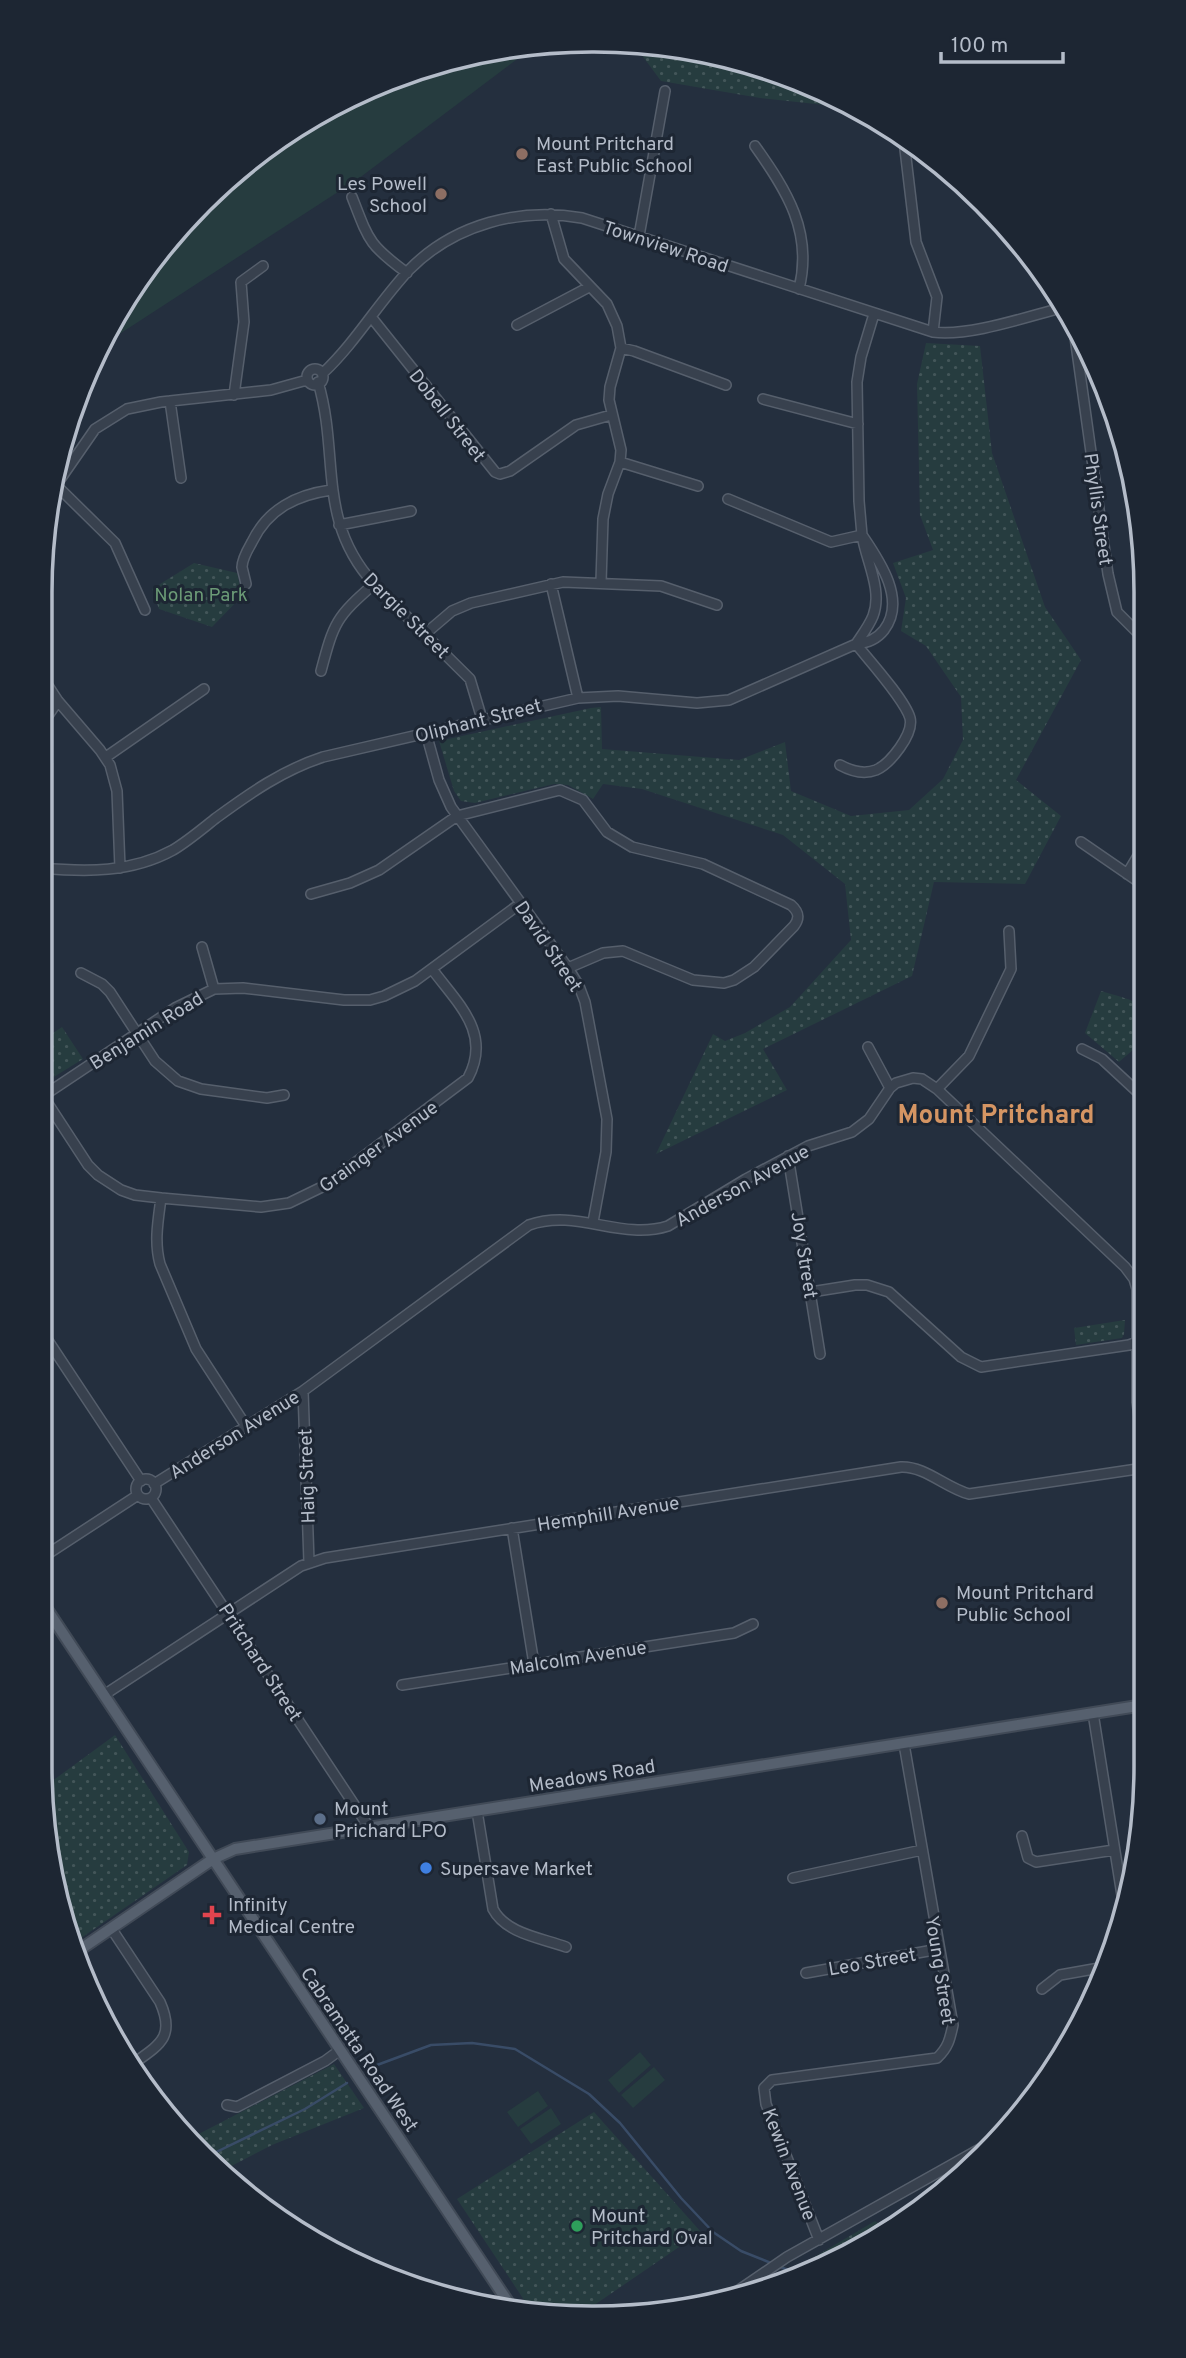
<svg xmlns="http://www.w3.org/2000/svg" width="1186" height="2358" font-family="Overpass,sans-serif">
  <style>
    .green { fill: #263c3f }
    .park { fill: url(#park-dots) }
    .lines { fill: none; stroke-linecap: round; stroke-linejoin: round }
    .stream { stroke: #394c67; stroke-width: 2.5 }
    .minor-casing { stroke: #565f6c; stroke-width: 12 }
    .major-casing { stroke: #414a57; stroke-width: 14 }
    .minor { stroke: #38414e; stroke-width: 9 }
    .major { stroke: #56606e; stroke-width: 10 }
    .education-dot { fill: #8d6e63; stroke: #1d2633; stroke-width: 2.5 }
    .service-dot { fill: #5c6f8a; stroke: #1d2633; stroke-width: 2.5 }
    .shop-dot { fill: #3f7fe0; stroke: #1d2633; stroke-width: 2.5 }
    .health-dot { fill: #e0444e; stroke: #1d2633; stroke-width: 2.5 }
    .leisure-dot { fill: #2e9e5b; stroke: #1d2633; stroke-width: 2.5 }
    .labels { text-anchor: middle; stroke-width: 6; stroke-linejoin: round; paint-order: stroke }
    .poi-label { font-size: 19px; fill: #b4bcc9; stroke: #1d2633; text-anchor: start }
    .street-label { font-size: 19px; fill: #b4bcc9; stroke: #1d2633 }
    .park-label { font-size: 19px; fill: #6b9a76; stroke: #1d2633 }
    .district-label { font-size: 26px; font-weight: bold; fill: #d59563; stroke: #1d2633 }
    .rim { fill: none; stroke: #b4bcc9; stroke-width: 3.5 }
  </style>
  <defs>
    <pattern id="park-dots" width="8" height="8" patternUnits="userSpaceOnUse" patternTransform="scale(1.75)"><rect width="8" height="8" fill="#263c3f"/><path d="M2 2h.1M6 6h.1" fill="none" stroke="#435659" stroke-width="1.8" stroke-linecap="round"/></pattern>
  </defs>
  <rect width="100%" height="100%" fill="#242f3e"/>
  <path class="green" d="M520,45H536L358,179L98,348L154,257L228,178L316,115L415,70Z
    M640,2052L651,2065L619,2093L608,2080Z
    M654,2067L665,2080L633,2108L621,2095Z
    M538,2091L548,2106L518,2127L507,2112Z
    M551,2108L561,2124L531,2144L520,2129Z"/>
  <path class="park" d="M632,42L736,59L837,97L853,108L760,98L661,81Z
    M926,343L980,346L992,453L1045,607L1081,660L1016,780L1061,816L1025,884L934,882L912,976L763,1049L787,1090L656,1154L713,1034L725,1041L745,1033L790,1007L851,940L845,884L783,835L642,789L603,784L593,799L568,785L554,784L475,803L461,801L454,791L439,741L591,708L601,707L602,749L739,760L785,742L791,791L851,816L909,810L943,779L963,740L961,697L926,646L901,631L906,598L893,563L933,550L920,515L917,384Z
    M194,563L237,573L242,596L212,627L159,609L152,589Z
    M1101,991C1143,1004 1142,997 1142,1042L1119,1062L1085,1033Z
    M62,1027L83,1059L44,1083L41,1078V1041Z
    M1125,1320L1124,1334L1122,1338L1076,1345L1074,1328Z
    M115,1735L189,1852L187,1865L71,1945L44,1787Z
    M334,2064L364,2108L272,2145L220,2172L189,2139Z
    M594,2112L701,2232L587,2310L530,2309L457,2199Z
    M875,2221L884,2228L838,2261L777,2279Z"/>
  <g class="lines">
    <path class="stream" d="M369,2068L431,2045L472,2043L515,2049L589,2094L620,2123L681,2198L713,2232L741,2251L771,2263
      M206,2157L305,2109L347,2083
      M777,2266L797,2273"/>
    <g class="minor-casing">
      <path id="minor" d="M904,141L916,242L937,297L933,332
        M755,146C787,191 813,232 799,289
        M352,197C369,241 369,245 407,273
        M551,214L564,259L607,304L617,326L621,348L610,387L609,400L621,450L620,462L608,494L603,519L601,582
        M639,236L665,91
        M372,318L495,472L500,474L510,471L576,425L611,415
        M517,325L589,287
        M1074,330L1108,574L1117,612L1141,636
        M621,348L634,351L726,385
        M307 377a8 8 0 1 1 16 0a8 8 0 1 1-16 0Z
        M323,373C356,342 378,303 409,270C454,224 520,207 582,218L933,332C968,337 1026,317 1061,308
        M318,382C340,456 316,520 374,584L470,679L482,719
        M234,395L244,322L241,282L263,266
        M763,399L858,424
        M170,401L181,478
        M620,462L698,486
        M54,483L115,543L145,610
        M52,491L95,429L127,409L161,402L271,390L307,380
        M728,499L831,542L862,535
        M339,525L411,511
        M246,584C245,579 243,572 242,567C242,559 248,549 252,542C268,509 296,495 331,490
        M551,584L578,698
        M425,634L452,611L471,603L563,582L661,586L717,605
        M856,644C862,635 869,626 873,616C883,590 866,561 862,535L859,501L857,382L861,357L874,314
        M321,671C334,622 336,617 374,584
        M41,675L58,701L100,750L110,765L117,791L120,868
        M41,726L58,701
        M426,733L439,780L451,807L568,968L579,986L585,1002L607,1119L606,1152L593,1222
        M106,757L204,689
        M840,765C851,771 863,775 876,770C890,764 914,734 910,718C905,700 869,660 856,644
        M1081,842L1142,884
        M41,868C86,872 131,873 173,850C188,841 202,829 216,818C250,793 283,770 323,757L578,698L618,696L697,703L729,700L856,644C868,643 877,639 884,630C907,600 879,560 862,535
        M1127,874L1142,849
        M311,894L350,883L379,870L457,816L560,790L583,800L607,832L632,847L703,864L791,905C799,912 800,918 794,926L754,967L734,980L724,983L693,980L623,951L603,953L568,968
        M202,947L214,989
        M81,973L102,984L110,992L155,1061L178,1081L201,1089L267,1098L284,1095
        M868,1047L890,1088
        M1082,1049L1102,1059L1143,1097
        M937,1089L969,1056L1011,969L1009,931
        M41,1093L88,1165L98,1175L121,1190L135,1195L161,1198L261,1207L289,1203L324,1186L468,1078C492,1033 458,1004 432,969
        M43,1096L175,1008L214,989L243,988L344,1000H370L384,996L415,981L521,903
        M788,1156L820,1354
        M161,1198C158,1221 154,1242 160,1264L196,1349L246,1426
        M811,1292L855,1285H867L889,1292L961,1357L981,1367L1129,1345L1143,1340
        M41,1330L141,1481
        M303,1391L309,1562
        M136 1489a10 10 0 1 1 20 0a10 10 0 1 1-20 0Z
        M154,1484L303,1391L529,1225C577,1208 621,1241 668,1226L746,1179L808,1146L852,1132L869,1119L890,1088L896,1083L913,1078L922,1079L937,1089L1125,1267L1134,1279L1137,1289V1402L1144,1452
        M151,1498L369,1827
        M512,1528L534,1664
        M40,1559L138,1495
        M402,1685L734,1633L753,1624
        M104,1695L301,1566L325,1558L901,1467C925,1466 946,1488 969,1494L1144,1468
        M1093,1713L1125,1914
        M477,1811L493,1909C506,1934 542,1938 566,1947
        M1022,1836L1028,1858L1036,1862L1114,1850
        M793,1878L922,1850
        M111,1928L160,2002C175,2036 161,2044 134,2063
        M806,1973L939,1949
        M1042,1989L1060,1975L1105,1967
        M227,2105L237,2107L325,2061L340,2050
        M949,2167L955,2177
        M267,2204L268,2209
        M819,2240L766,2104L764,2088L772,2080L937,2058C948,2048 950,2039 953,2025L904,1744
        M736,2292L787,2257L994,2141"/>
    </g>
    <g class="major-casing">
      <path id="major" d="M40,1599L512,2308
        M75,1953L213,1859L235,1849L1144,1705"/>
    </g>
    <use href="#minor" class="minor"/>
    <use href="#major" class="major"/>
  </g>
  <g class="education-dot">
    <circle cx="522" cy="154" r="7"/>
    <circle cx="441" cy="194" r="7"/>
    <circle cx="942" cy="1603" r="7"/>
  </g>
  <circle class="service-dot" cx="320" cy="1819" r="7"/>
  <circle class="shop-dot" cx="426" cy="1868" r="7"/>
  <path class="health-dot" d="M208.5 1904.5h7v7h7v7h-7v7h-7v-7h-7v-7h7z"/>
  <circle class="leisure-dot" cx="577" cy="2226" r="7"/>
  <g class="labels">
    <g class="poi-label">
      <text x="536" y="150">Mount Pritchard<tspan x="536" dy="22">East Public School</tspan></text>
      <text x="427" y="190" text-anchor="end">Les Powell<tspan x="427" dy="22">School</tspan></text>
      <text x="956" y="1599">Mount Pritchard<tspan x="956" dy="22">Public School</tspan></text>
      <text x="334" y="1815">Mount<tspan x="334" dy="22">Prichard LPO</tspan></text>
      <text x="440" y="1875">Supersave Market</text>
      <text x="228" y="1911">Infinity<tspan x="228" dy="22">Medical Centre</tspan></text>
      <text x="591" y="2222">Mount<tspan x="591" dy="22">Pritchard Oval</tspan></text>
    </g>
    <g class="street-label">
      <text transform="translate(666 246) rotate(18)" y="7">Townview Road</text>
      <text transform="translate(448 415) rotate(52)" y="7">Dobell Street</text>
      <text transform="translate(1099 509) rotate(82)" y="7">Phyllis Street</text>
      <text transform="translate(407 615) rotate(45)" y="7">Dargie Street</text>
      <text transform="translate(478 720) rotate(-14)" y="7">Oliphant Street</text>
      <text transform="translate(549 946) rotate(56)" y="7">David Street</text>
      <text transform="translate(146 1030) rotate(-32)" y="7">Benjamin Road</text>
      <text transform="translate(378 1146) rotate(-36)" y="7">Grainger Avenue</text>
      <text transform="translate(742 1185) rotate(-29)" y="7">Anderson Avenue</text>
      <text transform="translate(805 1255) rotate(81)" y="7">Joy Street</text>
      <text transform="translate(234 1434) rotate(-32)" y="7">Anderson Avenue</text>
      <text transform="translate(306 1476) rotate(-92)" y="7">Haig Street</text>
      <text transform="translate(608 1513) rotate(-9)" y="7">Hemphill Avenue</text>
      <text transform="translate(578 1657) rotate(-9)" y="7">Malcolm Avenue</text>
      <text transform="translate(261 1662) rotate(57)" y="7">Pritchard Street</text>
      <text transform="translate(592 1775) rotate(-9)" y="7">Meadows Road</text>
      <text transform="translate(872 1961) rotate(-10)" y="7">Leo Street</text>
      <text transform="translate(941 1970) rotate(81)" y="7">Young Street</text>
      <text transform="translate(360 2049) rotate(56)" y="7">Cabramatta Road West</text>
      <text transform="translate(790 2164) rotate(69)" y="7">Kewin Avenue</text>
    </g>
    <g class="park-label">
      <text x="201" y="601">Nolan Park</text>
    </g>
    <g class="district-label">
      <text x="996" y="1123">Mount Pritchard</text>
    </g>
  </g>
  <path d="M0 0H1186V2358H0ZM592 52H594A540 540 0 0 1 1134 592V1766A540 540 0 0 1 594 2306H592A540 540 0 0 1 52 1766V592A540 540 0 0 1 592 52Z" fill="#1d2633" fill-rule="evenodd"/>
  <path class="rim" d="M592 52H594A540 540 0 0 1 1134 592V1766A540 540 0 0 1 594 2306H592A540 540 0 0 1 52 1766V592A540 540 0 0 1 592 52Z"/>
  <path d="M941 52v10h122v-10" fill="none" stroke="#b4bcc9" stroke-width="3.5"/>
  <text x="951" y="52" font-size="21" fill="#b4bcc9" stroke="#1d2633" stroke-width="5" paint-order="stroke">100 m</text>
</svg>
